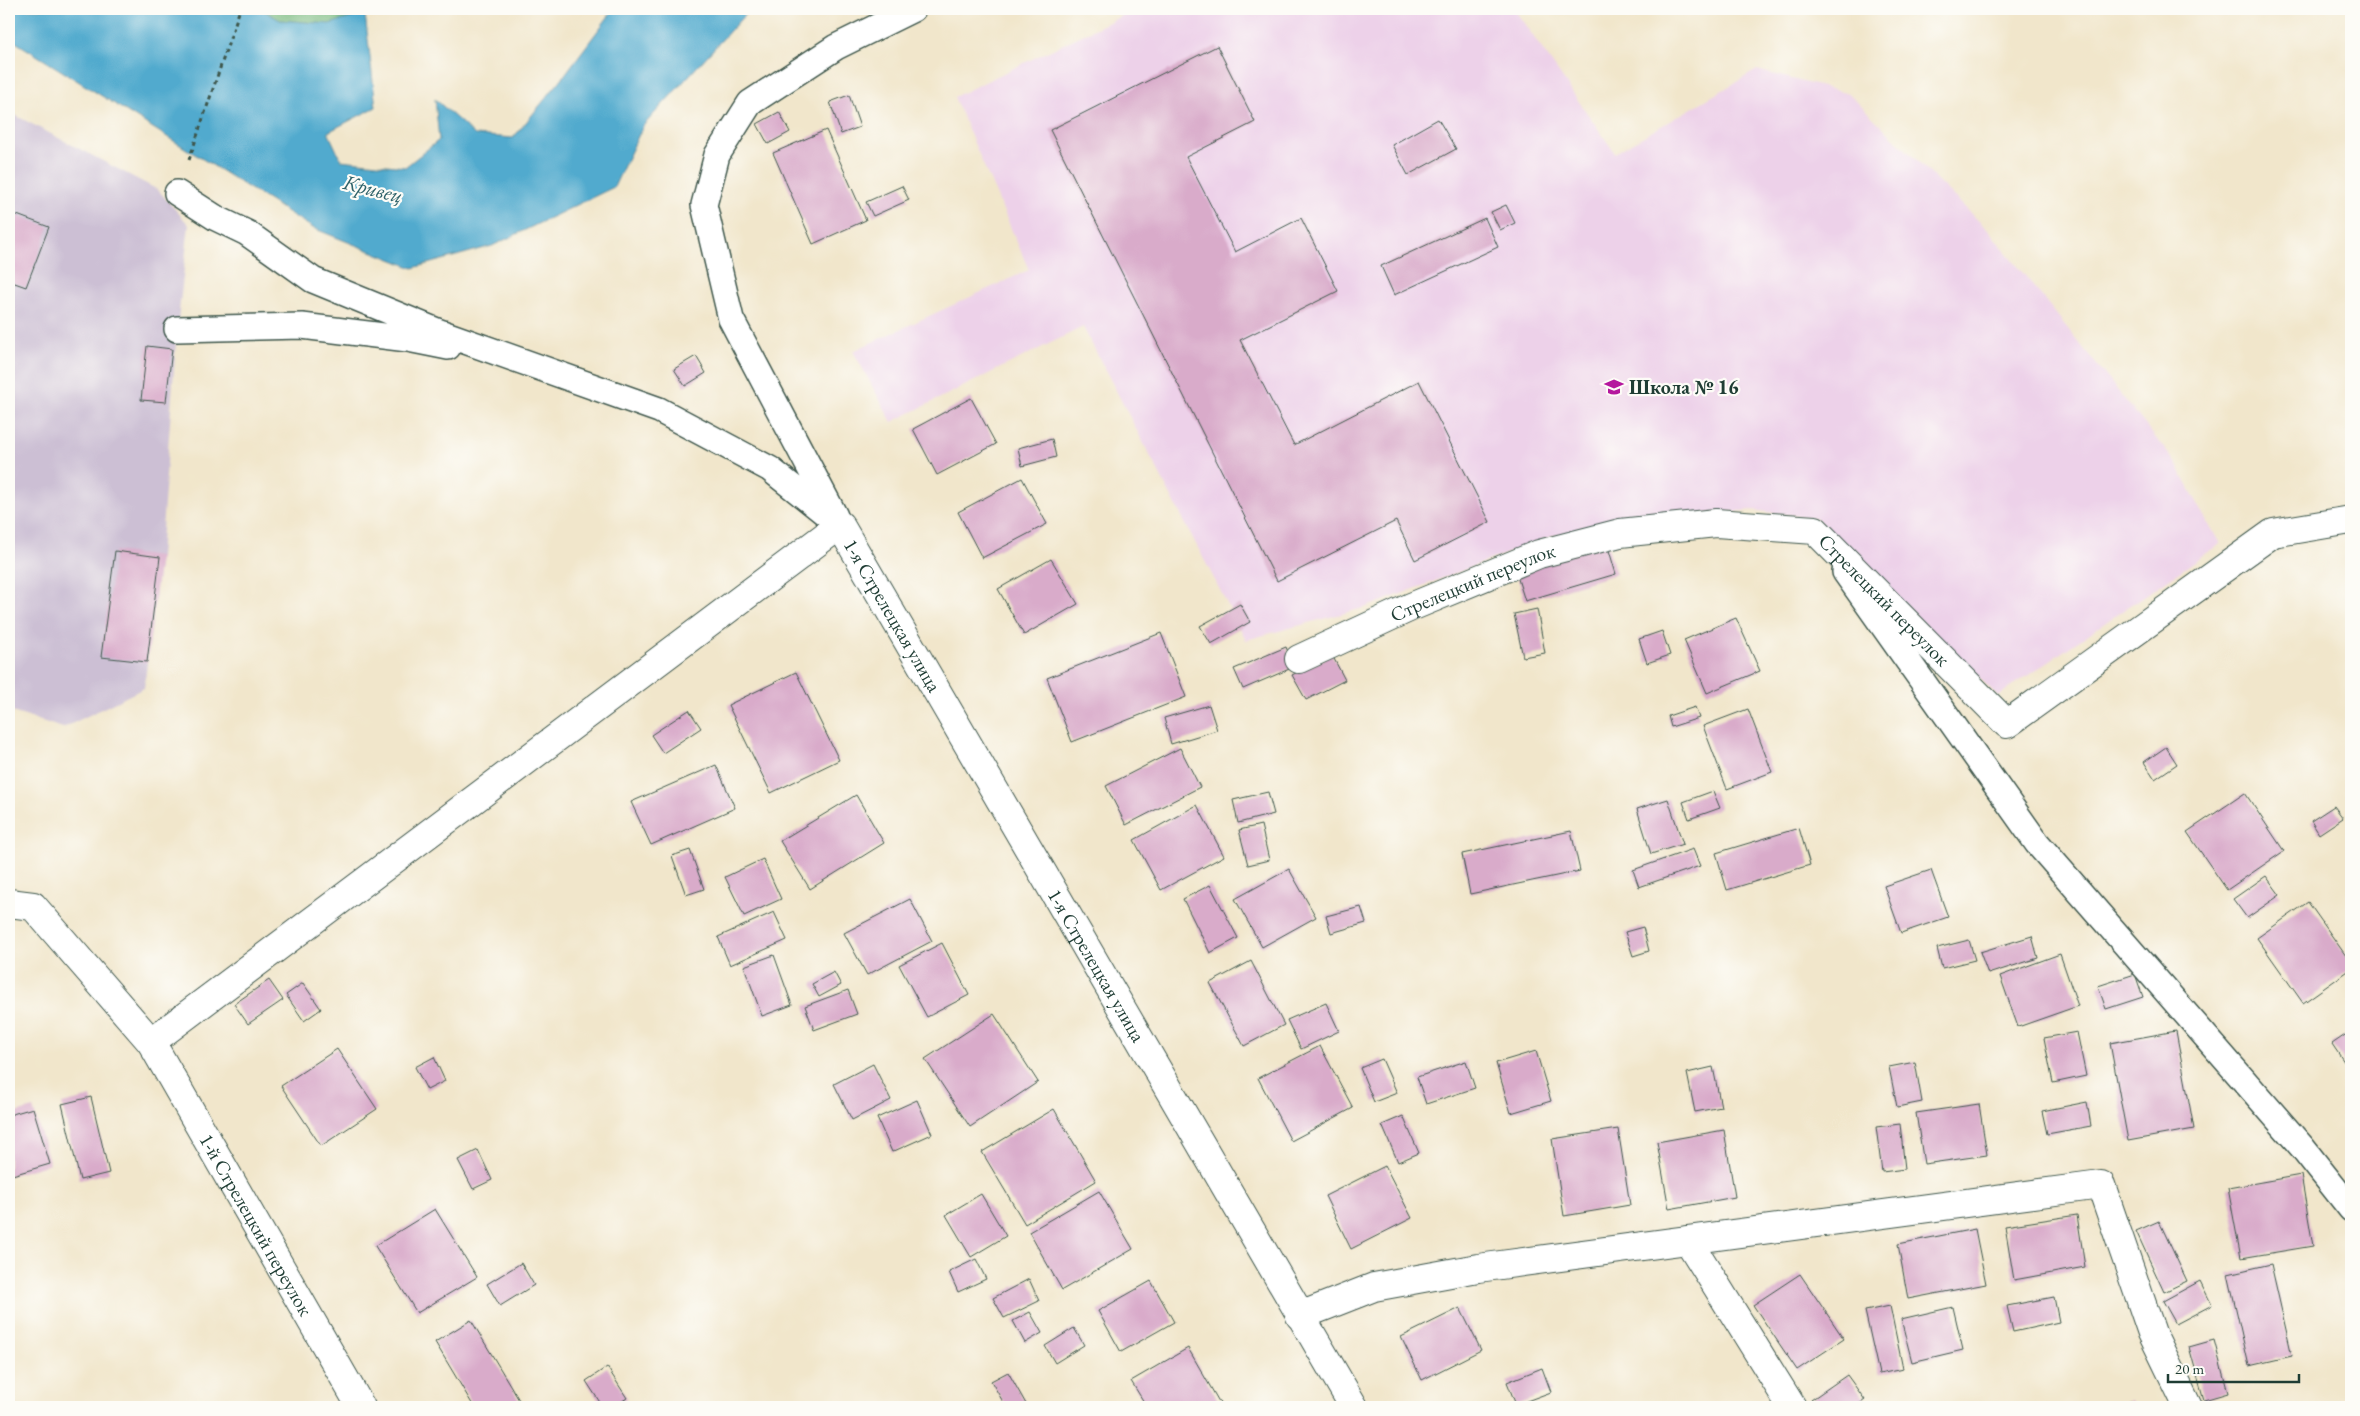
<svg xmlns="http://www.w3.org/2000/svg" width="2360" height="1416" font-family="'EB Garamond',serif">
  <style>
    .built { fill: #edd1e9 }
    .industrial { fill: #ccbfd4 }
    .forest { fill: #74b87b; stroke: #4a7a58 }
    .water { fill: #51aace; stroke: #387481 }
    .building { fill: #d9abca }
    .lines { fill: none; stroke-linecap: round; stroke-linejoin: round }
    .lane-casing { stroke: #3e564b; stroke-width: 28 }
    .street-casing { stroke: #3e564b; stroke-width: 30 }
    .path { stroke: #3e564b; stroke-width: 3; stroke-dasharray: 4 4; stroke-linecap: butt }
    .lane { stroke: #fff; stroke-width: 25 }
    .street { stroke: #fff; stroke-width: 28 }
    .labels { text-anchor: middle; stroke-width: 4.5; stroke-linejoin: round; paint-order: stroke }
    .poi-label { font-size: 20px; font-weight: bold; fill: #1f3d34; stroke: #fdfcf7; text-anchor: start }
    .street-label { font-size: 20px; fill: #1f3d34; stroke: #fdfcf7 }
    .water-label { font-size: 21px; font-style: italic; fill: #30636a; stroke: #fdfcf7 }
  </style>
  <rect width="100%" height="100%" fill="#fdfcf7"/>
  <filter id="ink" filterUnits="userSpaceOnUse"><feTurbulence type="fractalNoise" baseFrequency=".02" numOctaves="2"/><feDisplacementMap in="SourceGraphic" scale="10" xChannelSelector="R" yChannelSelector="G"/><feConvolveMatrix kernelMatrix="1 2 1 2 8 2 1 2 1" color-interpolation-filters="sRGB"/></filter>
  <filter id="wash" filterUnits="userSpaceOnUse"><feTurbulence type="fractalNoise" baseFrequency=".0096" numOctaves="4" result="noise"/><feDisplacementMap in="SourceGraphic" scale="20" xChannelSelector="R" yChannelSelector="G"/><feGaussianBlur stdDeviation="1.12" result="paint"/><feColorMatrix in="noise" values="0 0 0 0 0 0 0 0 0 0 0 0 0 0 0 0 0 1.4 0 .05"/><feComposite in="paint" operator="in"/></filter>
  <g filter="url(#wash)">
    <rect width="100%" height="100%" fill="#f1e6cb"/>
    <path class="built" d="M1136,9H1514L1615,153L1757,70L1849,94L1990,232L2175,462L2220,544L1998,696L1815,518L1752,510L1653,518L1555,535L1367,607L1246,640L1083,327L892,422L853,351L1029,270L954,97Z"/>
    <path class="industrial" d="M9,112L158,190L189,225L177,329L160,557L144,688L63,728L9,711Z"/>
    <path class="forest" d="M261,9H363L365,14L329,24L280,20Z"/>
    <path class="water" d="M9,9H261L280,20L329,24L365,14L376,107L328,132L341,160L405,167L439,140L435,99L475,135L513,138L560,81L614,9H750L643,126L614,187L492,246L413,268L313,228L9,38Z"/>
    <g id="blocks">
      <path class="building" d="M1217,46L1255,122L1186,157L1235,252L1301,218L1338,291L1240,340L1294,445L1419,381L1490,522L1415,560L1396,521L1277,581L1050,130Z
        M849,95L860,127L841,134L830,102Z
        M779,112L790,132L768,144L757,124Z
        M1438,119L1456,149L1408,175L1392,145Z
        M826,130L866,220L813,244L773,153Z
        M902,186L909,200L873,216L866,202Z
        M1506,205L1515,223L1500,230L1491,212Z
        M9,212L49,227L26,287L9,281Z
        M1485,218L1498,247L1394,295L1381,266Z
        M147,346L172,349L166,402L141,400Z
        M696,356L706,373L685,386L674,369Z
        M971,398L996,444L937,475L913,429Z
        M1052,439L1056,457L1022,466L1018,448Z
        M1022,478L1047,524L982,558L958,512Z
        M1603,530L1616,574L1525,601L1511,557Z
        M115,551L160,557L147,662L101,657Z
        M1051,559L1078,604L1024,635L998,589Z
        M1240,604L1250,622L1211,644L1200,626Z
        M1537,609L1545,653L1523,657L1514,614Z
        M1736,618L1760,671L1707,693L1684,640Z
        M1662,631L1670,655L1647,663L1639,639Z
        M1161,633L1186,697L1072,742L1047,678Z
        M1286,647L1294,667L1243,689L1234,669Z
        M1332,655L1345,680L1306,700L1292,675Z
        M796,672L839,760L771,793L728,705Z
        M1209,705L1217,730L1171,744L1164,718Z
        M1695,707L1699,718L1671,727L1668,716Z
        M1748,709L1772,772L1727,789L1703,726Z
        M689,710L701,728L663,753L651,735Z
        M2166,747L2177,764L2155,779L2144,762Z
        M1180,748L1200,787L1126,825L1106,786Z
        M716,765L735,808L651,845L631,802Z
        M1713,791L1720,808L1689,819L1683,802Z
        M1268,792L1274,814L1238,823L1233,800Z
        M2245,793L2284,851L2227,890L2187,832Z
        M856,795L884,843L810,889L780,841Z
        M1668,799L1683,844L1651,854L1637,809Z
        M1197,805L1224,856L1161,890L1134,840Z
        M2334,806L2343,818L2319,834L2311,821Z
        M1261,825L1269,860L1248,865L1239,830Z
        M1799,828L1810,865L1727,890L1716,853Z
        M1571,831L1580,871L1470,894L1462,854Z
        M1693,849L1700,866L1639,887L1633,870Z
        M690,850L704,889L686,895L672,856Z
        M763,859L781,899L744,916L725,877Z
        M1289,869L1316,917L1262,947L1235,899Z
        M1931,870L1948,917L1901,933L1884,886Z
        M2266,876L2280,895L2247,918L2233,899Z
        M1210,885L1238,938L1210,953L1183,899Z
        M910,899L932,941L867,975L844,933Z
        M2308,902L2351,963V969L2303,1003L2257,938Z
        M1361,907L1366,923L1331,933L1326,916Z
        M774,912L787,940L730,965L718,937Z
        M1643,927L1649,951L1633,956L1625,932Z
        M2032,936L2038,958L1988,974L1980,952Z
        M1969,940L1975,960L1942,968L1937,948Z
        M942,943L969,995L927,1017L899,965Z
        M2060,954L2078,1006L2018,1027L2000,976Z
        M774,955L792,1005L762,1016L744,966Z
        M1251,961L1284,1025L1244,1046L1210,983Z
        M834,972L841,985L819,997L812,984Z
        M2135,974L2143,997L2106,1009L2098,986Z
        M269,980L283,1000L248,1024L234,1004Z
        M303,983L321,1009L304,1021L286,995Z
        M848,990L857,1014L814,1030L805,1006Z
        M1326,1003L1339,1031L1301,1049L1287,1020Z
        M994,1014L1038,1082L970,1127L925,1059Z
        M2176,1031L2194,1129L2128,1141L2110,1043Z
        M2351,1031V1072L2332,1044Z
        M2077,1032L2086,1076L2053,1083L2044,1038Z
        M1320,1046L1353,1108L1291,1141L1258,1078Z
        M337,1049L377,1109L321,1146L281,1086Z
        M1536,1051L1551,1101L1511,1113L1496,1063Z
        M434,1057L445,1081L427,1090L415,1067Z
        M1382,1059L1397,1093L1374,1102L1360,1068Z
        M1466,1061L1475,1088L1426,1104L1417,1077Z
        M1915,1062L1922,1102L1897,1107L1889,1067Z
        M873,1064L891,1100L852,1120L834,1084Z
        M1713,1067L1721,1107L1695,1112L1687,1073Z
        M91,1097L109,1173L80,1180L62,1104Z
        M917,1100L932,1134L892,1152L877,1118Z
        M2087,1102L2091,1126L2047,1134L2042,1111Z
        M1979,1104L1987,1155L1924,1164L1916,1113Z
        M33,1108L50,1164L9,1176V1115Z
        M1054,1109L1096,1181L1025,1224L982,1152Z
        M1403,1116L1419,1153L1398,1162L1382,1125Z
        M1900,1124L1905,1169L1882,1172L1876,1127Z
        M1618,1129L1630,1205L1564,1216L1552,1139Z
        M1724,1130L1735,1197L1669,1209L1657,1142Z
        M478,1150L492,1180L473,1189L458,1160Z
        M1385,1166L1412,1218L1351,1249L1325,1196Z
        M2301,1175L2313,1246L2241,1258L2228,1188Z
        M1099,1191L1133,1249L1062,1290L1029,1232Z
        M981,1194L1006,1236L971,1257L946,1215Z
        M435,1209L477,1277L417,1313L375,1246Z
        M2077,1215L2085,1267L2014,1280L2005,1226Z
        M2159,1221L2187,1281L2164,1292L2136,1231Z
        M1975,1229L1986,1284L1908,1299L1898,1244Z
        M976,1259L986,1279L958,1292L949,1272Z
        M521,1263L534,1285L500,1306L487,1284Z
        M2271,1264L2292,1356L2249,1366L2228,1274Z
        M1800,1274L1844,1339L1797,1370L1753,1305Z
        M1029,1279L1039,1301L1004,1318L993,1298Z
        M1151,1281L1174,1322L1121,1352L1098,1311Z
        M2200,1281L2212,1305L2176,1324L2163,1301Z
        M2054,1297L2059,1322L2013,1332L2007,1306Z
        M1890,1306L1903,1369L1879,1374L1865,1311Z
        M1953,1307L1963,1350L1912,1362L1901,1319Z
        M1460,1308L1481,1350L1422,1380L1401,1337Z
        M1030,1312L1042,1333L1025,1343L1013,1321Z
        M471,1320L522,1405L518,1407H474L435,1342Z
        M1074,1328L1084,1345L1055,1363L1045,1346Z
        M2214,1340L2228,1393L2204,1400L2189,1347Z
        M1188,1348L1222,1407H1147L1131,1381Z
        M607,1367L627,1398L613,1407H603L586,1381Z
        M1542,1368L1551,1392L1516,1405L1507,1382Z
        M1008,1372L1026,1404L1020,1407H1006L991,1381Z
        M1847,1375L1865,1400L1855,1407H1816L1811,1400Z
        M2131,1401L2133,1407H2111Z"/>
    </g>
  </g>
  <g filter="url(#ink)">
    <use href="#blocks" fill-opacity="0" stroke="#3e564b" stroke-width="1"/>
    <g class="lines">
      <g class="lane-casing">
        <path id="lane" d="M177,193L216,218L247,233L313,280L437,331L659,410L770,469L840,525
          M177,329L302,326L408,339L448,347
          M835,516L731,319L704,205L717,155L750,103L836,47L913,9
          M1845,572L2037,843L2302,1147L2351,1209"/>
      </g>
      <g class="street-casing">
        <g id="street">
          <path id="s1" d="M1299,659L1411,607L1539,554L1620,533L1716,523L1815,530L2007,724L2273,533L2351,520"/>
          <path id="s2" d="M9,903L33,906L151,1042L361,1407"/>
          <path id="s3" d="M151,1042L840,525L1354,1407"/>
          <path d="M1688,1240L1792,1407"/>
          <path d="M1300,1316L1374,1287L1478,1268L2101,1185L2152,1333L2188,1407"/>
        </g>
      </g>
      <path class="path" d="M189,160L240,9"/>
      <use href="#lane" class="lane"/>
      <use href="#street" class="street"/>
    </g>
  </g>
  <defs>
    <g id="school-bare" transform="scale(1.5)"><path d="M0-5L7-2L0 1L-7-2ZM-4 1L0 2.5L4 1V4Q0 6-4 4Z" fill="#b5179e" stroke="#fdfcf7" stroke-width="2.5" paint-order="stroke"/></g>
  </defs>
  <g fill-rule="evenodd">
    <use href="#school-bare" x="1614" y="387"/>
  </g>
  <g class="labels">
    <g class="poi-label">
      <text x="1629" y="394">Школа № 16</text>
    </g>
    <g class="street-label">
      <text dy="7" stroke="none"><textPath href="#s1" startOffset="190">Стрелецкий переулок</textPath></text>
      <text dy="7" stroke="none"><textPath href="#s1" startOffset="640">Стрелецкий переулок</textPath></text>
      <text dy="7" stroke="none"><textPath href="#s3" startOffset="966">1-я Стрелецкая улица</textPath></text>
      <text dy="7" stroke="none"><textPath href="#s3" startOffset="1371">1-я Стрелецкая улица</textPath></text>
      <text dy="7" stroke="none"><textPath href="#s2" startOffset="415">1-й Стрелецкий переулок</textPath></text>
    </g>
    <g class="water-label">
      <text transform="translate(373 189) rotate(14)" y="7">Кривец</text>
    </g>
  </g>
  <rect width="2360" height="1416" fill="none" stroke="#fdfcf7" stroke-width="30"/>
  <path d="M2168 1374v8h131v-8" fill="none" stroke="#1f3d34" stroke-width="2.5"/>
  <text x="2175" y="1374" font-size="15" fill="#1f3d34" stroke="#fdfcf7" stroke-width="4" paint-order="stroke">20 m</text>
</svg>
